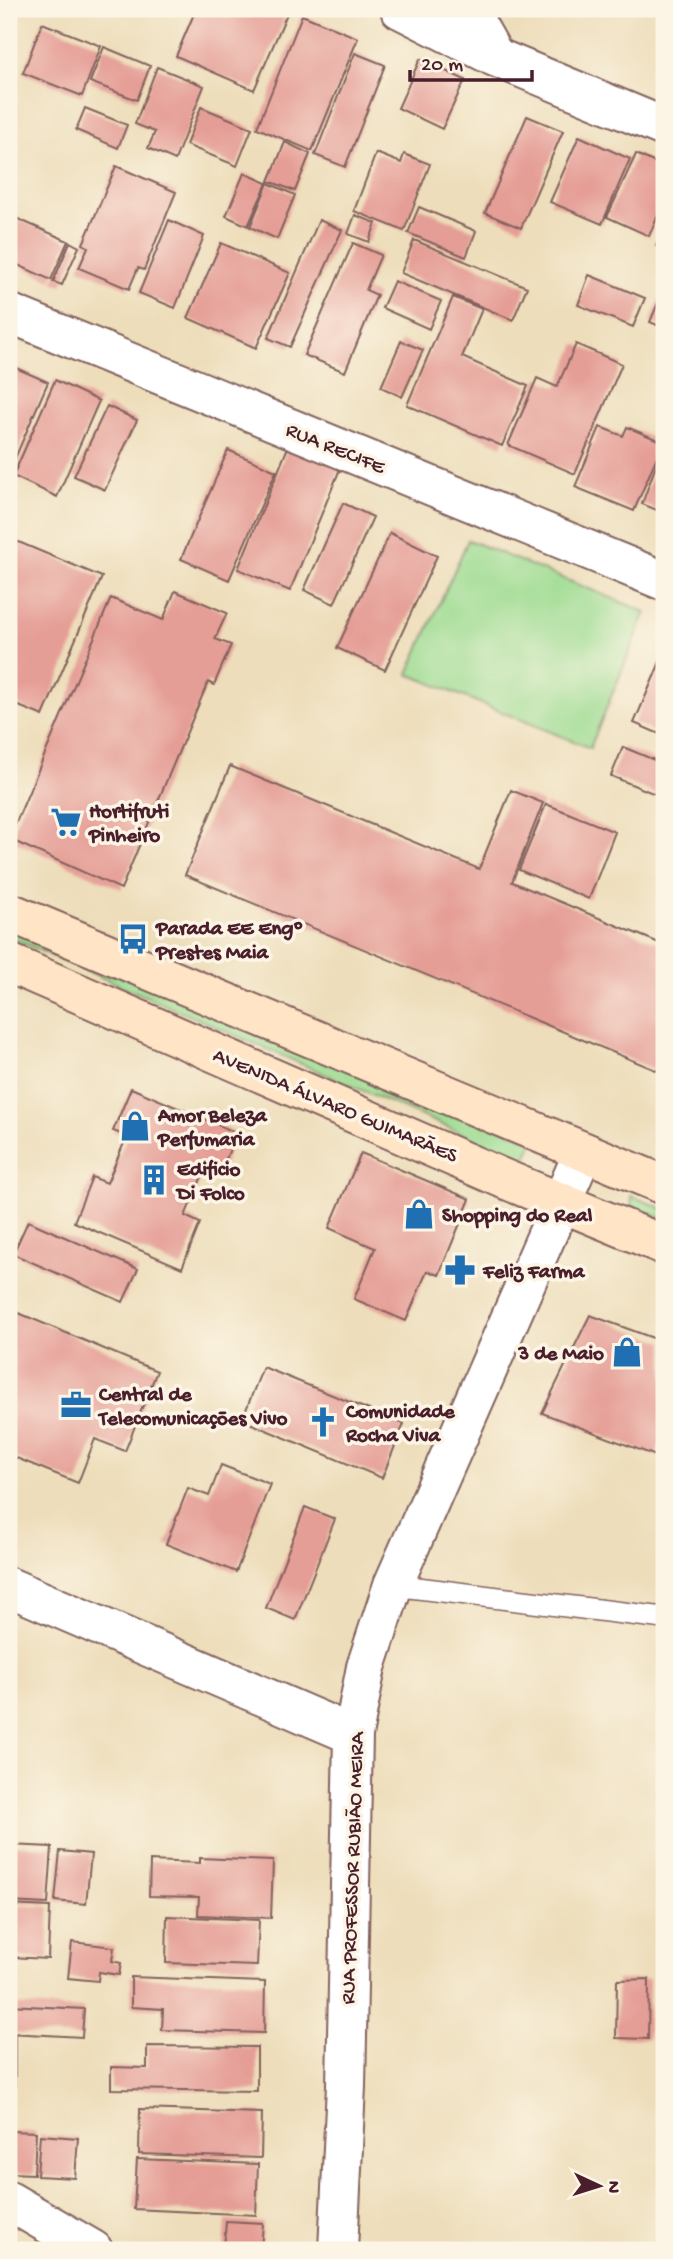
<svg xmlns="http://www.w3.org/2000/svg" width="673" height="2259" font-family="'Gochi Hand',sans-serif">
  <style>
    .green { fill: #9cdb91; stroke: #737d5e; stroke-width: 2 }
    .building { fill: #e59e96 }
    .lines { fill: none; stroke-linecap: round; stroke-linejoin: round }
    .lane-casing { stroke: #83625d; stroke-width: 24 }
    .street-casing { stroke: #83625d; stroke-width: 42 }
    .secondary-casing { stroke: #83625d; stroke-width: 42 }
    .lane { stroke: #fff; stroke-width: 21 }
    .street { stroke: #fff; stroke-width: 38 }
    .secondary { stroke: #ffe4c6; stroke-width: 38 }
    .labels { text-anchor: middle; stroke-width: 7; stroke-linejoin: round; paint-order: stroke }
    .street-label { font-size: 21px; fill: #4a1f2b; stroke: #fcf5e5 }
    .poi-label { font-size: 21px; font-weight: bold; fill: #4a1f2b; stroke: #fcf5e5; text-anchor: start }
  </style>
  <rect width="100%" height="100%" fill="#fcf5e5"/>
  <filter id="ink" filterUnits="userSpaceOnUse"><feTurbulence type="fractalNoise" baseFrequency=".0143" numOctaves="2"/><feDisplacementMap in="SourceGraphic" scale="14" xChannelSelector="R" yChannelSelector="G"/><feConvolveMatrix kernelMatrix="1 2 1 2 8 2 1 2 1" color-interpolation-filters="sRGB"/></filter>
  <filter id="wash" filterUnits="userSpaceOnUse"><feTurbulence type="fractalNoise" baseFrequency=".00686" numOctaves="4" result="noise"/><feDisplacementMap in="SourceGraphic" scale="28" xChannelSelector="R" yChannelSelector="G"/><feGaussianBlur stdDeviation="1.57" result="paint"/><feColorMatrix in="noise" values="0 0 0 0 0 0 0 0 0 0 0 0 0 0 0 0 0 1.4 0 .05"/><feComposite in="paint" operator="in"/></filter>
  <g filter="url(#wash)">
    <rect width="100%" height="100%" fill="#edddba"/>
    <path class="green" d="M468,540L646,612L590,748L408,674Z
      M9,924L533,1141L525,1161L9,937Z
      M631,1196L664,1209V1219L632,1206Z"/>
    <g id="blocks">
      <path class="building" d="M196,9H289L254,90L176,56Z
        M302,15L358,38L312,151L257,128Z
        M42,23L101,46L82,96L23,73Z
        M104,47L150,66L137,100L90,82Z
        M355,53L385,65L345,167L315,155Z
        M420,59L465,80L442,129L398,108Z
        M157,67L204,86L175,160L148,148L155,132L135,124Z
        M201,107L252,128L237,166L186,145Z
        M85,108L127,125L118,148L76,130Z
        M527,116L563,131L521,228L485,213Z
        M579,136L630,159L602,224L550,202Z
        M285,142L310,154L295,191L269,181Z
        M376,153L401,163L404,154L430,164L404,231L354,211Z
        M636,154L664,167V202L649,236L607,217Z
        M116,166L176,192L144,270L138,268L129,289L79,268L88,247L83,244Z
        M244,173L267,183L248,226L226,216Z
        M268,183L295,195L277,239L250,227Z
        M419,207L476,231L466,257L408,233Z
        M9,215L68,241L51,280L9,261Z
        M355,215L376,223L369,242L348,234Z
        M169,220L204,236L175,308L139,293Z
        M319,220L342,230L290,347L268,338Z
        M664,227V249L656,246Z
        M414,240L527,287L513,320L401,273Z
        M70,242L79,247L62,285L53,282Z
        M221,243L290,273L256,348L188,318Z
        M353,243L381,255L366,290L377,295L345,372L304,355Z
        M589,275L645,298L633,327L578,305Z
        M394,281L441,301L429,329L382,308Z
        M664,289V328L650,322Z
        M453,297L482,309L462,357L528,386L502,446L407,405Z
        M401,341L423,350L402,397L381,387Z
        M576,344L622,364L575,474L508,445L537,378L557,387Z
        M9,365L48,382L9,472Z
        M55,380L99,401L57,497L13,476Z
        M107,406L137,420L105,490L74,476Z
        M600,427L623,436L627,427L663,442L634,511L575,487Z
        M288,447L340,469L290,591L238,569Z
        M228,450L276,471L229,580L181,559Z
        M659,457L664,460V513L642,504Z
        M343,503L373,517L334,604L304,590Z
        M390,533L437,556L385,670L337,648Z
        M9,538L102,577L43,716L9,702Z
        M175,591L227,613L215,639L231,645L214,685L208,682L121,889L9,839L111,598L163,620Z
        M664,653V736L634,723Z
        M623,747L664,764V785L660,796L611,776Z
        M230,766L479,869L511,790L543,803L512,882L664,945V1056L658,1071L185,875Z
        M546,804L615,832L589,899L519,870Z
        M131,1088L237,1133L219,1175L205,1169L185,1216L200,1223L182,1268L74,1222L92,1177L107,1183L127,1136L113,1131Z
        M361,1153L470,1199L439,1275L427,1271L406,1321L354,1299L375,1248L329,1228Z
        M28,1221L138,1269L123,1302L13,1254Z
        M9,1309L157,1371L125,1451L95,1439L78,1483L9,1455Z
        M590,1315L664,1342V1435L656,1456L542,1413Z
        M263,1367L404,1424L382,1478L242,1420Z
        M221,1465L270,1484L236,1572L166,1544L188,1488L209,1496Z
        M305,1507L335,1519L295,1620L266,1608Z
        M9,1845L52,1847L48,1904L9,1902Z
        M60,1851L91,1854L86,1904L55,1901Z
        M200,1858L273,1861L271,1918L198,1915L199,1897L149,1896L150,1861L200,1863Z
        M9,1905L50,1907L48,1959L9,1957Z
        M167,1916L259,1920L257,1966L166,1963Z
        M72,1942L114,1947L112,1961L121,1963L119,1975L99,1972L98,1981L68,1978Z
        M131,1977L265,1982L264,2033L162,2030L163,2009L131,2007Z
        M649,1979L648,2039L616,2038L617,1980Z
        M9,2005L84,2009L82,2037L9,2033Z
        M9,2035H15V2085H9Z
        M147,2046L257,2047V2091L111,2089V2067L147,2068Z
        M140,2109L262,2113L261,2158L139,2154Z
        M9,2131L36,2132L34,2174L9,2173Z
        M40,2135L78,2138L75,2178L37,2176Z
        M137,2159L258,2164L256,2215L134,2209Z
        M226,2221L263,2223L261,2250H224Z"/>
    </g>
  </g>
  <g filter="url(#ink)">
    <use href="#blocks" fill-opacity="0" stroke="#83625d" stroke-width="2"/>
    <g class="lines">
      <g class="lane-casing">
        <path id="lane" d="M393,1585L664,1618"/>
      </g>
      <g class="street-casing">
        <path id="street" d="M400,9L495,57L664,127
          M468,9L495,57
          M9,313L664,581
          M9,1587L353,1735
          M9,2201L93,2250
          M338,2250L346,2086L353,1735L366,1667L393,1585L583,1153"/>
      </g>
      <g class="secondary-casing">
        <path id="secondary" d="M9,912L664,1185
          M9,963L502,1178L664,1245"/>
      </g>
      <use href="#lane" class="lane"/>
      <use href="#street" class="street"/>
      <use href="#secondary" class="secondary"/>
    </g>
  </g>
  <defs>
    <g id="supermarket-bare" transform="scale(2.415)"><path d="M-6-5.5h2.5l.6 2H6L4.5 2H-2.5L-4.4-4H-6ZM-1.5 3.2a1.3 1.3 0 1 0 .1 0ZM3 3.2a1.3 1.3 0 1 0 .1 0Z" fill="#1f6fb2" stroke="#fcf5e5" stroke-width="2.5" paint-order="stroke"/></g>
    <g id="bus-bare" transform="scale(2.415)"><path d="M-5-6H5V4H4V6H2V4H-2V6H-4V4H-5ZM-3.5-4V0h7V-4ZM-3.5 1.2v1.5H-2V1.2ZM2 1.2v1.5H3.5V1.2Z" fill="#1f6fb2" stroke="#fcf5e5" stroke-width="2.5" paint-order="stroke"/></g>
    <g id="shop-bare" transform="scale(2.415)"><path d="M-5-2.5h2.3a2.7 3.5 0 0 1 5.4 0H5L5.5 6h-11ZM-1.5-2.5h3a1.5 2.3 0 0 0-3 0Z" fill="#1f6fb2" stroke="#fcf5e5" stroke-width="2.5" paint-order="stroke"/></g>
    <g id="building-bare" transform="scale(2.415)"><path d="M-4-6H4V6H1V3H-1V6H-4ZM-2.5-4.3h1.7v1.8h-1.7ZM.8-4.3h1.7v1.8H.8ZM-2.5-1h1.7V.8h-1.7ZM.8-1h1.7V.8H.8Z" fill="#1f6fb2" stroke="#fcf5e5" stroke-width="2.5" paint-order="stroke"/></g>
    <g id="pharmacy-bare" transform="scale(2.415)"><path d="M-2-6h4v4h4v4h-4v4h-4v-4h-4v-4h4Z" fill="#1f6fb2" stroke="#fcf5e5" stroke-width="2.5" paint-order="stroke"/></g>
    <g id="office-bare" transform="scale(2.415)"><path d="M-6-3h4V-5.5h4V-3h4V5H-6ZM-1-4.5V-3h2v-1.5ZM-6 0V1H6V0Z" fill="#1f6fb2" stroke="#fcf5e5" stroke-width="2.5" paint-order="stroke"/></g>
    <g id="church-bare" transform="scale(2.415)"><path d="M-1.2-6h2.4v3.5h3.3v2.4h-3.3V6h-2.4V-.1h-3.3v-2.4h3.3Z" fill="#1f6fb2" stroke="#fcf5e5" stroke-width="2.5" paint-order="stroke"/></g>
  </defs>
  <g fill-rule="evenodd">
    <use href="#supermarket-bare" x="66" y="822"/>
    <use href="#bus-bare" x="133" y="939"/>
    <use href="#shop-bare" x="135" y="1126"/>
    <use href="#building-bare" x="154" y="1180"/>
    <use href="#shop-bare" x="419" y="1214"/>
    <use href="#pharmacy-bare" x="460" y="1270"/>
    <use href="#shop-bare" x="627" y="1352"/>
    <use href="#office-bare" x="76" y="1405"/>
    <use href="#church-bare" x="323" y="1422"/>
  </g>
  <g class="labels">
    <g class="street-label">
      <text transform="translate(336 447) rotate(22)" y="7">RUA RECIFE</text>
      <text transform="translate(336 1104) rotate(23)" y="7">AVENIDA ÁLVARO GUIMARÃES</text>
      <text transform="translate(351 1868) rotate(-88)" y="7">RUA PROFESSOR RUBIÃO MEIRA</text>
    </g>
    <g class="poi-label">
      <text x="89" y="817">Hortifruti<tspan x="89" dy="24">Pinheiro</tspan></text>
      <text x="156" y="934">Parada EE Engº<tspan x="156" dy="24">Prestes Maia</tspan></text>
      <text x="158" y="1121">Amor Beleza<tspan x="158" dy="24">Perfumaria</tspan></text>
      <text x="177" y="1175">Edificio<tspan x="177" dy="24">Di Folco</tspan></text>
      <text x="442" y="1221">Shopping do Real</text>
      <text x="483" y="1277">Feliz Farma</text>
      <text x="604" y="1359" text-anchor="end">3 de Maio</text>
      <text x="99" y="1400">Central de<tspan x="99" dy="24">Telecomunicações Vivo</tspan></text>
      <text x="346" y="1417">Comunidade<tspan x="346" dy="24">Rocha Viva</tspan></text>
    </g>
  </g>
  <rect width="673" height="2259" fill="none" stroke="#fcf5e5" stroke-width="35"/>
  <g transform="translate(599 2186) rotate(94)" stroke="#fcf5e5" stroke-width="5" paint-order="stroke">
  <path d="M0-5L12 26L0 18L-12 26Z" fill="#4a1f2b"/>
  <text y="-10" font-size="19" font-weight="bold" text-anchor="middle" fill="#4a1f2b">N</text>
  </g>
  <path d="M410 70v10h122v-10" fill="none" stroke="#4a1f2b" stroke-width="3.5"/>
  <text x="421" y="70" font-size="21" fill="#4a1f2b" stroke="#fcf5e5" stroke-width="5" paint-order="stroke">20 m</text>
</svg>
